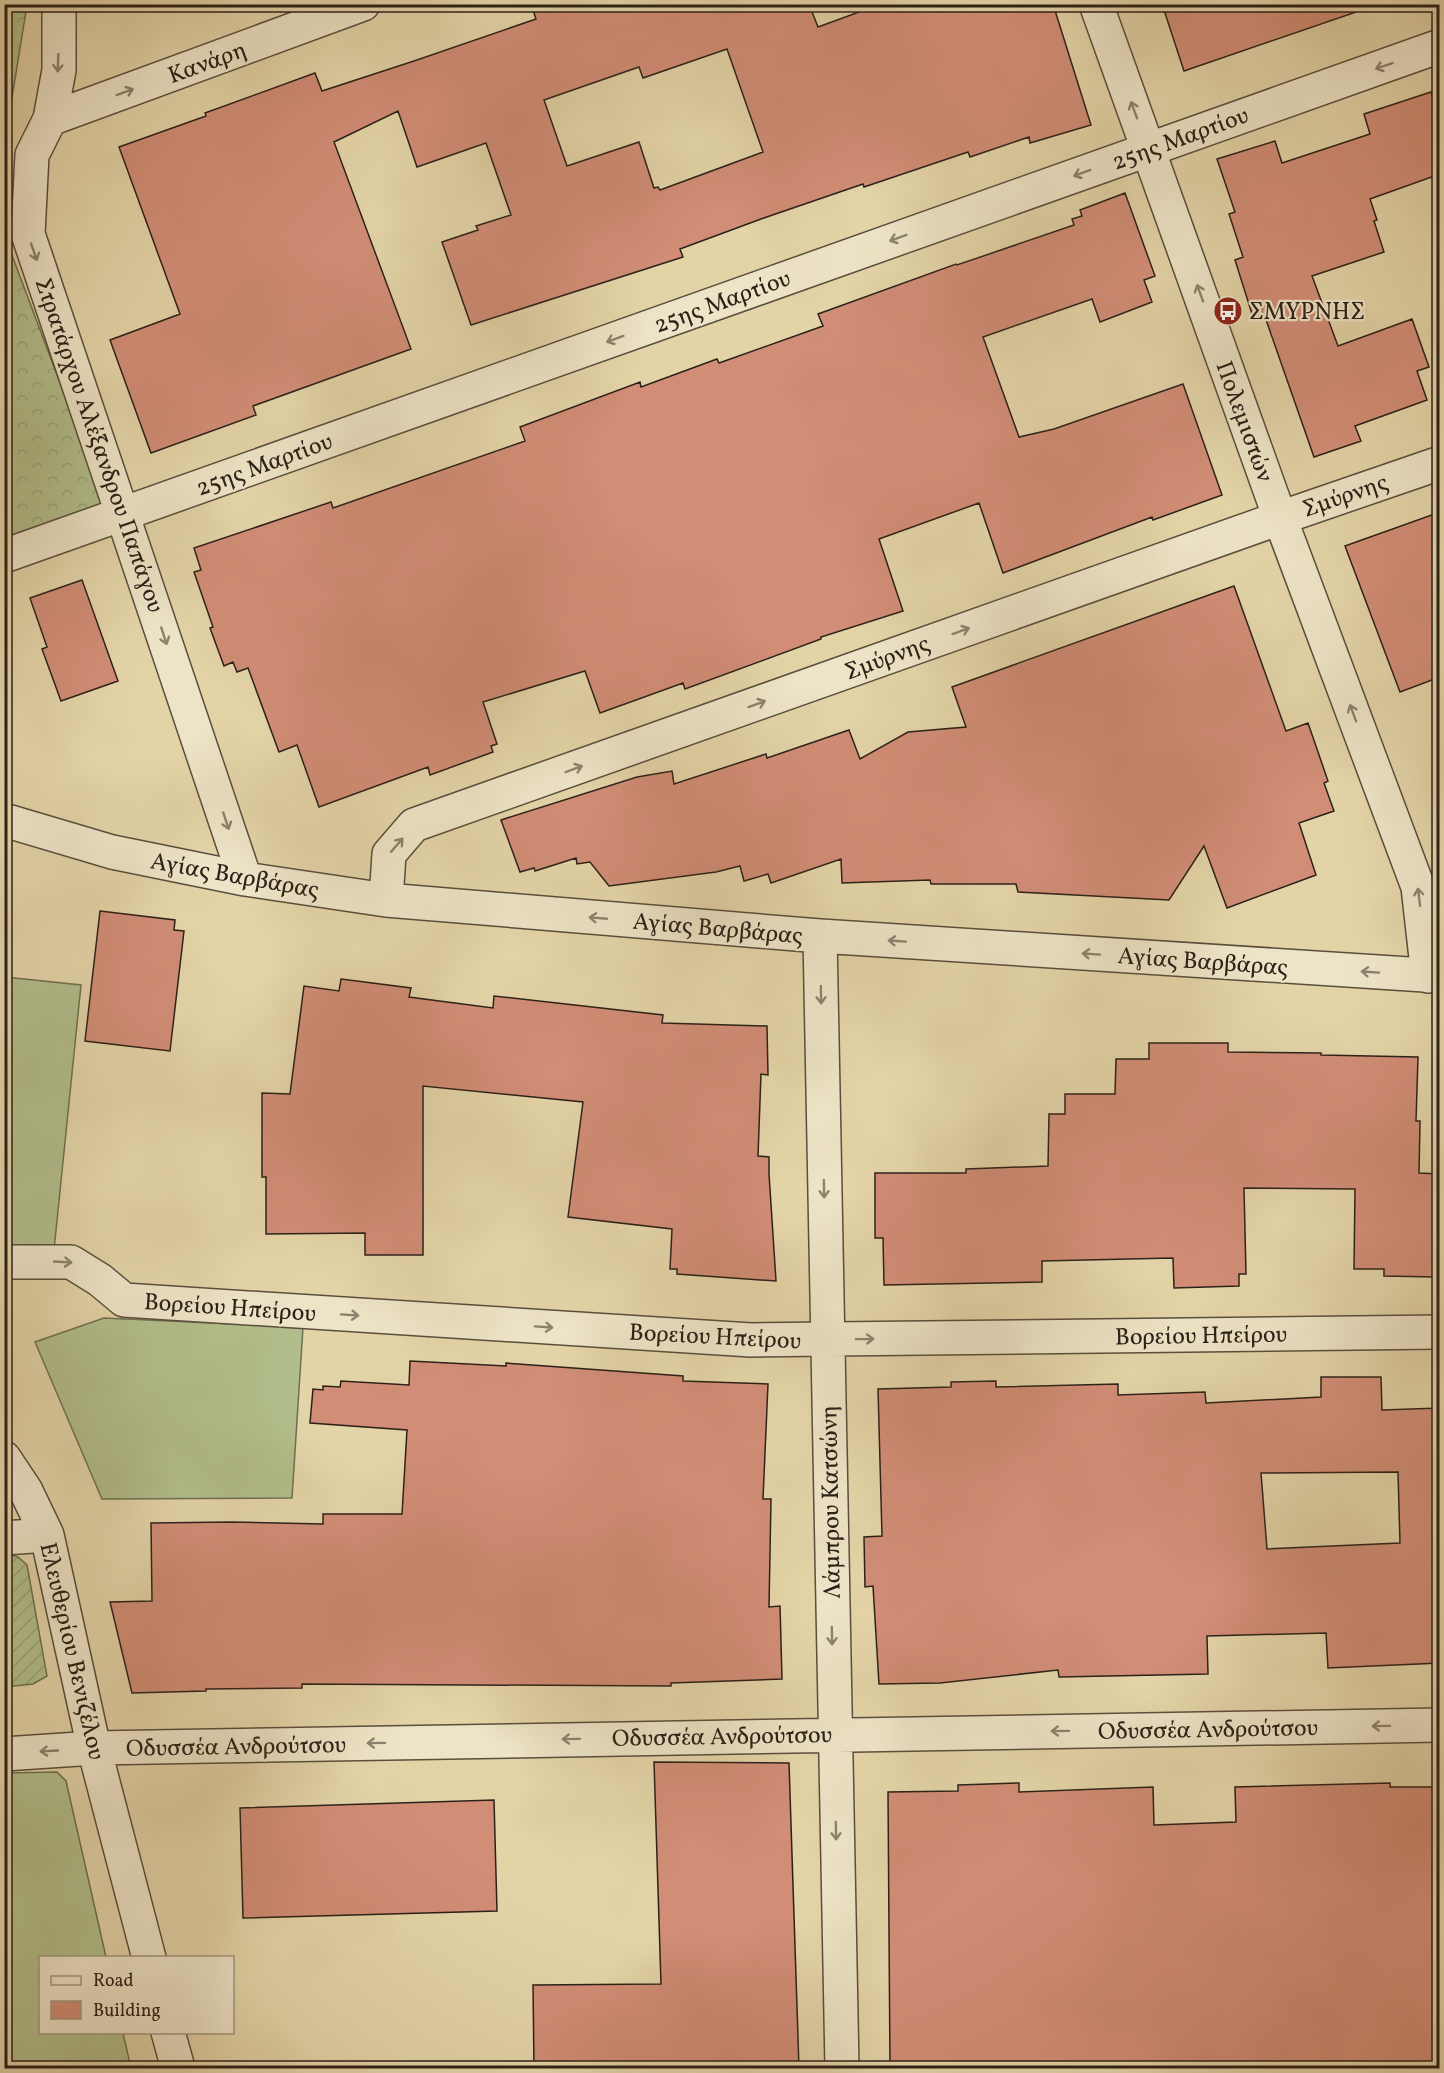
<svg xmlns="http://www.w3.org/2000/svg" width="1444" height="2073" font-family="Vollkorn,serif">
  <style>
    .grass { fill: #b1bd8a; stroke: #6e6f51; stroke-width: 1.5 }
    .forest { fill: url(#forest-crowns); stroke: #6e6f51; stroke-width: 1.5 }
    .garden { fill: url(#garden-furrows); stroke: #6e6f51; stroke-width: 1.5 }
    .building { fill: #d18d76; stroke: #2c2118; stroke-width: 1.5; fill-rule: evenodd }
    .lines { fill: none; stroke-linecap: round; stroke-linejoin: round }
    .minor-casing { stroke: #5a4e3c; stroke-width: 36 }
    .minor { stroke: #ede3c6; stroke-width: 33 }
    .oneway { stroke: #8c826f }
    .labels { text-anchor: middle; stroke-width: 4.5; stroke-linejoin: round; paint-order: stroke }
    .street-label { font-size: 24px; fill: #2c2118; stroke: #ede3c6 }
    .poi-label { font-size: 24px; fill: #2c2118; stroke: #ede3c6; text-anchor: start }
  </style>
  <defs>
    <pattern id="forest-crowns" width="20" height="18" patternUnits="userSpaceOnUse" patternTransform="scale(1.5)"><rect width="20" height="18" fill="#b1bd8a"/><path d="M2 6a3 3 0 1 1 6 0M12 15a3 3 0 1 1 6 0" fill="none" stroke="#98a276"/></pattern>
    <pattern id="garden-furrows" width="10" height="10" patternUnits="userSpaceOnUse" patternTransform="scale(1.5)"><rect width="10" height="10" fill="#b1bd8a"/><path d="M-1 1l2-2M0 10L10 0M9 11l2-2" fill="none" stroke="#98a276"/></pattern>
  </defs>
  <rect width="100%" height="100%" fill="#e3d4a8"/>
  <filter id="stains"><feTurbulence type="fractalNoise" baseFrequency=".00333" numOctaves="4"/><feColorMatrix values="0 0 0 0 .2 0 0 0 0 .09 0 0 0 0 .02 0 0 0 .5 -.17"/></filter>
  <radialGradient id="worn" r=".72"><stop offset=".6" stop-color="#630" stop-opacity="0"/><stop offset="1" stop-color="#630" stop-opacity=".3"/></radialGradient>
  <path class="grass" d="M5,977L81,985L54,1250L5,1244Z
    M104,1318L303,1327L292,1498L102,1499L35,1342Z
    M57,1772L66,1781L106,1957L40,1958V2032L123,2033L131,2068H5V1773Z"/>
  <path class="forest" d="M5,4L27,5L10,110L5,232Z
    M4,234L107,508L4,540Z"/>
  <path class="garden" d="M4,1552L18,1557L27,1565L47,1676L33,1684L5,1687Z"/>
  <path class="building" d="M531,4H809L818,27L881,4H1053L1091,125L1030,143L1029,137L970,157L968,152L864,187L863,184L761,219L680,249L683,257L471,325L442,242L478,230L476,226L511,215L486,143L417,167L398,111L334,142L411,349L253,406L256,415L151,453L110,340L180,314L119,147L206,116L205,113L315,73L322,91L414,61L536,19ZM727,49L763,152L660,190L658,187L654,188L639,142L567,166L544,100L639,67L643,78Z
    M1162,4H1358L1359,11L1184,71Z
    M1431,92L1440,117V174L1370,199L1377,220L1374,221L1384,252L1312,276L1338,346L1412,319L1429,367L1417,371L1427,400L1355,426L1361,441L1314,457L1264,314L1253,317L1235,260L1243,257L1229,214L1235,212L1217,159L1275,141L1282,163L1370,134L1364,114Z
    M1125,193L1155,276L1144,280L1152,302L1100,322L1092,299L983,337L1019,437L1054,429L1183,384L1222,495L1153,520L1152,517L1003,573L979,503L879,539L903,611L821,637V639L685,689L683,683L600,713L585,671L483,702L497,744L491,746L493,752L430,775L428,767L319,807L297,745L279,752L248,668L237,672L233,662L224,666L210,628L213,627L194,572L201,570L194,548L331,502L333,508L525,441L520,427L640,382L641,387L717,359L719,363L823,326L818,314L956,264L957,265L1074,225L1072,219L1082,216L1080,210Z
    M1440,512V677L1400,692L1345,546Z
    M82,580L118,681L61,701L42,649L47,647L30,598Z
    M1234,586L1286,731L1308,723L1328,781L1324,783L1334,811L1299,823L1316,875L1227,908L1204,846L1169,900L1018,892L1016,884H931L930,880L842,883L841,859L771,883L768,874L744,881L740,866L716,872L609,886L590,862L577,864L576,858L535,871L534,868L520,872L501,820L637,777L672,771L674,784L766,754L767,758L849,730L860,759L908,732L966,727L952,687Z
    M100,911L175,920L174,930L184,931L170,1051L85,1041Z
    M341,979L411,988L409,997L493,1008L494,996L663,1015L662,1023L767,1026L768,1075L761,1074L758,1156L769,1157V1174L776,1281L677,1274V1269H670L672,1229L568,1217L583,1102L423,1086V1255H365V1233L266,1234V1177H262V1093L290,1094L304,986L339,991Z
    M1149,1043H1228V1052L1321,1053V1055L1418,1057L1416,1121H1420L1419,1173L1439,1174L1436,1277L1384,1276V1269H1354L1355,1189L1244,1188L1246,1274H1239V1286L1174,1288L1173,1258L1042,1261V1282L884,1285L883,1238H875V1173H966V1169L1048,1166L1049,1114H1065V1094H1115L1116,1059H1149Z
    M410,1361L506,1366V1363L683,1376V1381L768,1384L763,1499H771L769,1607L780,1606L782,1679L671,1683V1686L302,1684V1688L206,1689V1691L132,1693L110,1602L152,1601L151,1523L231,1522L323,1524V1514H402L407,1430L310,1423L313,1389L323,1390V1386L340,1387L341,1381L409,1385Z
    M1321,1377H1381L1382,1410L1440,1408V1663L1328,1668L1326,1633L1207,1636L1208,1674L1059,1677L1058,1670L940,1683L879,1684L873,1586L865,1587L864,1537L882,1536L878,1389L951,1387V1382L996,1381V1387L1118,1384V1395L1205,1392L1206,1403L1321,1397ZM1398,1472L1400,1543L1267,1549L1261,1473Z
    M654,1762L789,1763L799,2068H534L533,1985L661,1984Z
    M1019,1783V1792L1153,1787L1154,1825L1236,1822L1235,1787L1390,1783V1787H1440V2068H890L888,1792L958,1791V1785Z
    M494,1800L497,1911L243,1918L240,1808Z"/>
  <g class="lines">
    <g class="minor-casing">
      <path id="minor" d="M59,4V70L50,119L32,155L28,234L245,879
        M1096,4L1280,518L1418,887L1428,976
        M50,119L363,4
        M4,556L1440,46
        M4,820L112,852L245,879L386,900L820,936L1440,976
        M386,900L389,854L414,825L1280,518L1440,463
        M820,936L842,2068
        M4,1262H71L100,1280L124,1300L751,1340L1440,1332
        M4,1458L26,1491L47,1535L94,1748L149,1958
        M4,1538L47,1535
        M4,1754L94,1748L1440,1725
        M168,2032L178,2068"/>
    </g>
    <use href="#minor" class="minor"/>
  </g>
  <defs><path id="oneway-shaft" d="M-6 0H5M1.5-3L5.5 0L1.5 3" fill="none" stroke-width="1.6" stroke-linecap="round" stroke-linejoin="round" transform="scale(1.5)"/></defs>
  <g class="oneway">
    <use href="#oneway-shaft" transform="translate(58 63) rotate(92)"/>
    <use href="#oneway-shaft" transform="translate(1384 66) rotate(161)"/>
    <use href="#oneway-shaft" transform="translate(125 92) rotate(-20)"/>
    <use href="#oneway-shaft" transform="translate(1134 110) rotate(-110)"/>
    <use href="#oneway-shaft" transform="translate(1082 173) rotate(160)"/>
    <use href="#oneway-shaft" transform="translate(898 238) rotate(160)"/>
    <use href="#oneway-shaft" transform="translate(34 252) rotate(71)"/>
    <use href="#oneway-shaft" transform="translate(1200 293) rotate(-110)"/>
    <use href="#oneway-shaft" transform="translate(615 339) rotate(160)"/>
    <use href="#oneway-shaft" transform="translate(961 631) rotate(-20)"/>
    <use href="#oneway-shaft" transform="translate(164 636) rotate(72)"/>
    <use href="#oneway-shaft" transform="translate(757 704) rotate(-20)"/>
    <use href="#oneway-shaft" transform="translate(1353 713) rotate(-110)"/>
    <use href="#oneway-shaft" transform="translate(574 769) rotate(-20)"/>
    <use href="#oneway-shaft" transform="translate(226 821) rotate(72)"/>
    <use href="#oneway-shaft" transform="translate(397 845) rotate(-49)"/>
    <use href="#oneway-shaft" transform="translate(1419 897) rotate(-97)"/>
    <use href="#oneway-shaft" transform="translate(598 918) rotate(-175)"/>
    <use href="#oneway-shaft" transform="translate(897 941) rotate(-176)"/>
    <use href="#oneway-shaft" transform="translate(1091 954) rotate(-176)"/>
    <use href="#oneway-shaft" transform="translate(1370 972) rotate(-176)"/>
    <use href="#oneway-shaft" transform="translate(821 995) rotate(89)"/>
    <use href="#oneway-shaft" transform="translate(824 1189) rotate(89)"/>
    <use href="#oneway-shaft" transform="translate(63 1262) rotate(3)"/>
    <use href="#oneway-shaft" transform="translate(350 1315) rotate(4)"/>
    <use href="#oneway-shaft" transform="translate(544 1327) rotate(4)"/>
    <use href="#oneway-shaft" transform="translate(865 1339) rotate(-1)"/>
    <use href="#oneway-shaft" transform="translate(832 1636) rotate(89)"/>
    <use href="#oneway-shaft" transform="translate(1381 1726) rotate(179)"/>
    <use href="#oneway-shaft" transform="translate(1060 1731) rotate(179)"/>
    <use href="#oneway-shaft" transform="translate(571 1739) rotate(179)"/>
    <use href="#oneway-shaft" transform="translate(376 1743) rotate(179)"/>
    <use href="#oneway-shaft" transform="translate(49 1751) rotate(177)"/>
    <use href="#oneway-shaft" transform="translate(836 1831) rotate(89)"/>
  </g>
  <defs>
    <g id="bus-disc" transform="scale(1.5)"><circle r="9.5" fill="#8f2418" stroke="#ede3c6"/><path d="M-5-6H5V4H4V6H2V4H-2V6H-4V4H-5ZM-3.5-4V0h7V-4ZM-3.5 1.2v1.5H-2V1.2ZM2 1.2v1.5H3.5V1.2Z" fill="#fff"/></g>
  </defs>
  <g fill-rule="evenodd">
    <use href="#bus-disc" x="1228" y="311"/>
  </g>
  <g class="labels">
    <g class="street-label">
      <text transform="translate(207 62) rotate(-20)" y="8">Κανάρη</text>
      <text transform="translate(1180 138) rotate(-20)" y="8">25ης Μαρτίου</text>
      <text transform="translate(722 301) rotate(-20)" y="8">25ης Μαρτίου</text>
      <text transform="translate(1245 421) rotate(70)" y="8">Πολεμιστών</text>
      <text transform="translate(100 445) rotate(71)" y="8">Στρατάρχου Αλέξανδρου Παπάγου</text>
      <text transform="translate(264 464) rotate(-20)" y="8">25ης Μαρτίου</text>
      <text transform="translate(1345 495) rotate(-19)" y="8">Σμύρνης</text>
      <text transform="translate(887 657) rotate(-20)" y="8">Σμύρνης</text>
      <text transform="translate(235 875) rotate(10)" y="8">Αγίας Βαρβάρας</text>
      <text transform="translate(718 928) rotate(5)" y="8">Αγίας Βαρβάρας</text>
      <text transform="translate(1203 961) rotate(4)" y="8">Αγίας Βαρβάρας</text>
      <text transform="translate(230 1307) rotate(4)" y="8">Βορείου Ηπείρου</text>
      <text transform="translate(1201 1335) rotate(-1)" y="8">Βορείου Ηπείρου</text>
      <text transform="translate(715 1336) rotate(3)" y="8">Βορείου Ηπείρου</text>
      <text transform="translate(830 1502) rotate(-91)" y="8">Λάμπρου Κατσώνη</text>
      <text transform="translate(73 1651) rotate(77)" y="8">Ελευθερίου Βενιζέλου</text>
      <text transform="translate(1208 1729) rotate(-1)" y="8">Οδυσσέα Ανδρούτσου</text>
      <text transform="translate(722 1736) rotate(-1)" y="8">Οδυσσέα Ανδρούτσου</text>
      <text transform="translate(236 1746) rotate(-1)" y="8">Οδυσσέα Ανδρούτσου</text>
    </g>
    <g class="poi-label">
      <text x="1249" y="319">ΣΜΥΡΝΗΣ</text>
    </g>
  </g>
  <rect width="1444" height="2073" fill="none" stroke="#e3d4a8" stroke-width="24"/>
  <rect x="6" y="6" width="1432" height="2061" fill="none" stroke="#2c2118" stroke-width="3"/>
  <rect x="12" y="12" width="1420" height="2049" fill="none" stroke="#2c2118" stroke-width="1.5"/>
  <rect x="39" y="1956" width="195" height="78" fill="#ede3c6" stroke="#a09580" stroke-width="1.5"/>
  <rect x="51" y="1976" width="30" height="9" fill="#ede3c6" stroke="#a09580" stroke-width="1.5"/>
  <text x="93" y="1986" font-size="18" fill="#2c2118">Road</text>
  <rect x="51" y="2001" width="30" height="18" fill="#d18d76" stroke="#a09580" stroke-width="1.5"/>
  <text x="93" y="2016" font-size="18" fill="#2c2118">Building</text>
  <rect width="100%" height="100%" filter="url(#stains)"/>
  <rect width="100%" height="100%" fill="url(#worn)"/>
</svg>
